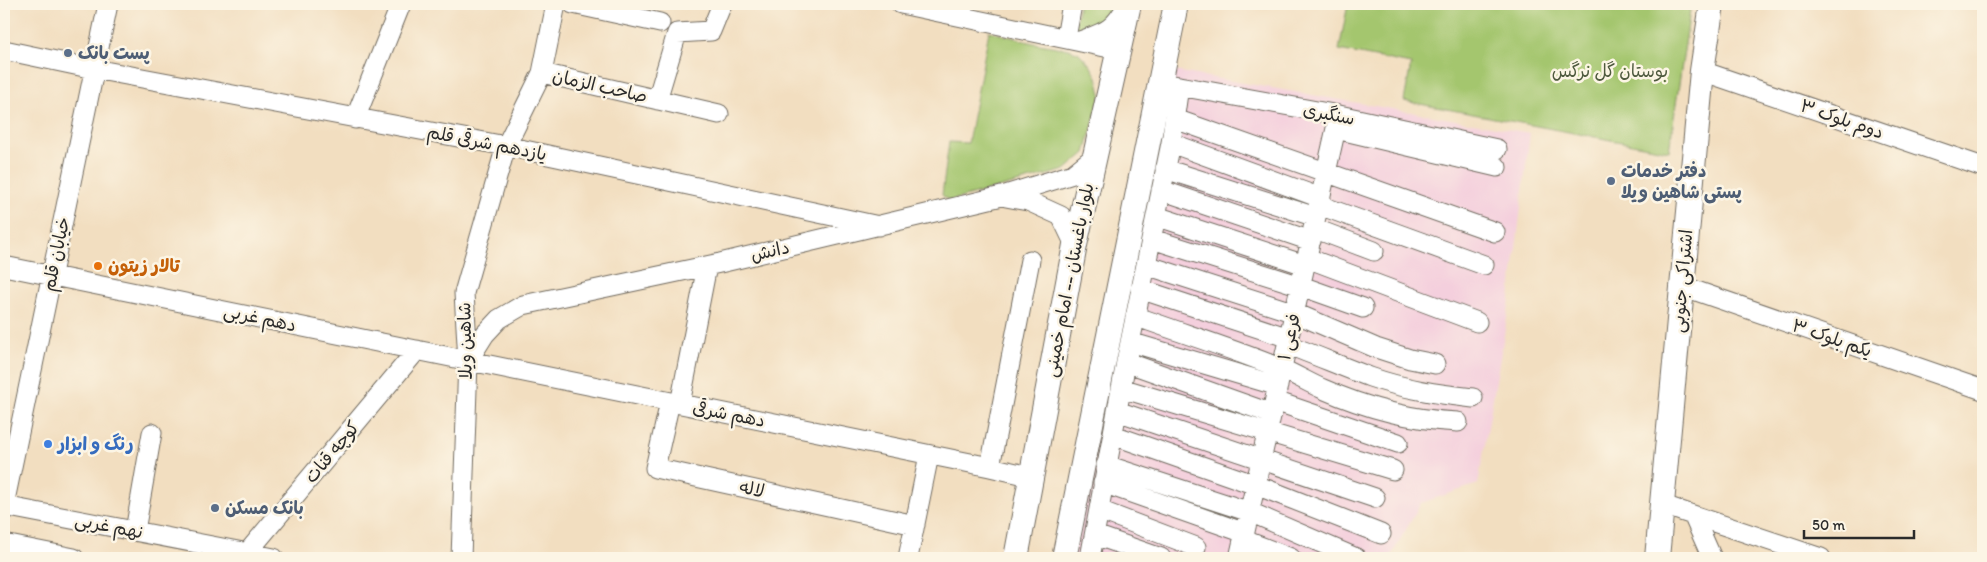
<svg xmlns="http://www.w3.org/2000/svg" width="1987" height="562" font-family="Itim,'Playpen Sans Arabic',sans-serif">
  <style>
    .built { fill: #f4cfdd }
    .green { fill: #a4c66e; stroke: #68784c }
    .lines { fill: none; stroke-linecap: round; stroke-linejoin: round }
    .minor-casing { stroke: #716a5f; stroke-width: 21 }
    .major-casing { stroke: #716a5f; stroke-width: 26 }
    .minor { stroke: #fff; stroke-width: 19 }
    .major { stroke: #fff; stroke-width: 24 }
    .service-dot { fill: #5c6f8a; stroke: #fcf5e5; stroke-width: 2 }
    .food-dot { fill: #e8710a; stroke: #fcf5e5; stroke-width: 2 }
    .shop-dot { fill: #3f7fe0; stroke: #fcf5e5; stroke-width: 2 }
    .labels { text-anchor: middle; stroke-width: 5; stroke-linejoin: round; paint-order: stroke }
    .service-label { font-size: 18px; font-weight: bold; fill: #4e5e75; stroke: #fcf5e5; text-anchor: start }
    .park-label { font-size: 18px; fill: #4f5a3f; stroke: #fcf5e5 }
    .street-label { font-size: 18px; fill: #2b2b2b; stroke: #fcf5e5 }
    .food-label { font-size: 18px; font-weight: bold; fill: #c56008; stroke: #fcf5e5; text-anchor: start }
    .shop-label { font-size: 18px; font-weight: bold; fill: #366cbe; stroke: #fcf5e5; text-anchor: start }
  </style>
  <rect width="100%" height="100%" fill="#fcf5e5"/>
  <filter id="ink" filterUnits="userSpaceOnUse"><feTurbulence type="fractalNoise" baseFrequency=".02" numOctaves="2"/><feDisplacementMap in="SourceGraphic" scale="10" xChannelSelector="R" yChannelSelector="G"/><feConvolveMatrix kernelMatrix="1 2 1 2 8 2 1 2 1" color-interpolation-filters="sRGB"/></filter>
  <filter id="wash" filterUnits="userSpaceOnUse"><feTurbulence type="fractalNoise" baseFrequency=".0096" numOctaves="4" result="noise"/><feDisplacementMap in="SourceGraphic" scale="20" xChannelSelector="R" yChannelSelector="G"/><feGaussianBlur stdDeviation="1.12" result="paint"/><feColorMatrix in="noise" values="0 0 0 0 0 0 0 0 0 0 0 0 0 0 0 0 0 1.4 0 .05"/><feComposite in="paint" operator="in"/></filter>
  <g filter="url(#wash)">
    <rect width="100%" height="100%" fill="#f2dec0"/>
    <path class="built" d="M1168,70L1530,133L1509,306L1478,484L1421,503L1390,558H1072Z"/>
    <path class="green" d="M1079,4H1113L1107,31L1083,34L1074,30Z
      M1348,4H1691L1669,151L1404,101L1411,64L1339,50Z
      M989,31L1033,43L1069,49L1079,53L1090,65L1097,77L1101,94L1085,153L1065,170L949,201L942,195L949,142L968,143Z"/>
  </g>
  <g filter="url(#ink)">
    <g class="lines">
      <g class="minor-casing">
        <path id="minor" d="M573,4L660,23
          M901,4L1119,50
          M1066,38L1072,4
          M1080,41C1104,32 1113,31 1126,7
          M4,50L94,69L506,146L879,226
          M1702,71L1983,167
          M542,73L719,114
          M1168,84L1339,115L1497,149
          M657,100L677,33L711,31L722,4
          M355,119L401,4
          M1175,119L1495,232
          M1336,129L1497,167
          M1171,143L1321,198
          M1165,169L1316,217
          M1161,190L1311,241
          M1006,197L1028,201L1061,216L1075,245
          M1319,205L1484,265
          M1156,216L1305,265
          M1313,228L1374,251
          M1152,239L1301,286L1363,308
          M1307,258L1477,322
          M1146,265L1295,313L1376,348L1410,359L1435,364
          M4,266L990,467
          M1682,286L1983,390
          M1140,289L1289,338
          M1135,316C1184,334 1234,349 1282,369C1296,375 1309,383 1323,389C1366,408 1411,420 1458,422
          M1130,342L1278,386
          M1288,345C1315,355 1343,367 1370,377C1404,389 1438,394 1473,398
          M468,361L485,334L499,319L523,305L720,263L1002,196L1073,174L1094,157
          M1126,362L1272,414
          M1121,388L1393,470
          M1275,401L1398,443
          M670,402L655,468L915,525
          M680,404L707,266
          M1117,411L1375,498
          M1113,435L1256,485L1381,534
          M1106,465L1250,512L1356,558
          M1030,476L990,467L1030,260
          M1103,483L1245,533
          M4,505L108,4
          M1663,505L1821,558
          M4,506L274,558
          M1099,510L1196,547
          M1693,515L1712,558
          M135,531L152,433
          M1095,535L1161,558
          M1244,540L1291,558
          M4,544L74,558
          M247,553L417,350
          M461,558L468,361L464,293L506,146L542,73L556,4
          M908,558L929,455
          M1090,558L1126,362L1171,143L1179,86
          M1239,558L1339,115"/>
      </g>
      <g class="major-casing">
        <path id="major" d="M1016,558L1075,245L1129,4
          M1064,558L1176,4
          M1657,558L1702,71L1712,4"/>
      </g>
      <use href="#minor" class="minor"/>
      <use href="#major" class="major"/>
    </g>
  </g>
  <g class="service-dot">
    <circle cx="68" cy="53" r="5"/>
    <circle cx="1611" cy="181" r="5"/>
    <circle cx="215" cy="508" r="5"/>
  </g>
  <circle class="food-dot" cx="98" cy="266" r="5"/>
  <circle class="shop-dot" cx="48" cy="444" r="5"/>
  <g class="labels">
    <g class="service-label">
      <text x="78" y="59">پست بانک</text>
      <text x="1621" y="177">دفتر خدمات<tspan x="1621" dy="21">پستی شاهین ویلا</tspan></text>
      <text x="225" y="514">بانک مسکن</text>
    </g>
    <g class="park-label">
      <text x="1610" y="77">بوستان گل نرگس</text>
    </g>
    <g class="street-label">
      <text transform="translate(600 86) rotate(13)" y="6">صاحب الزمان</text>
      <text transform="translate(1329 114) rotate(11)" y="6">سنگبری</text>
      <text transform="translate(1842 119) rotate(19)" y="6">دوم بلوک ۳</text>
      <text transform="translate(487 143) rotate(11)" y="6">یازدهم شرقی قلم</text>
      <text transform="translate(770 251) rotate(-13)" y="6">دانش</text>
      <text transform="translate(56 254) rotate(-78)" y="6">خیابان قلم</text>
      <text transform="translate(1069 280) rotate(-79)" y="6">بلوار باغستان -- امام خمینی</text>
      <text transform="translate(1682 281) rotate(-85)" y="6">اشتراکی جنوبی</text>
      <text transform="translate(260 318) rotate(12)" y="6">دهم غربی</text>
      <text transform="translate(1289 337) rotate(-77)" y="6">۱ فرعی</text>
      <text transform="translate(1832 338) rotate(19)" y="6">یکم بلوک ۳</text>
      <text transform="translate(465 341) rotate(-91)" y="6">شاهین ویلا</text>
      <text transform="translate(729 414) rotate(11)" y="6">دهم شرقی</text>
      <text transform="translate(332 452) rotate(-50)" y="6">کوچه قنات</text>
      <text transform="translate(752 489) rotate(12)" y="6">لاله</text>
      <text transform="translate(109 526) rotate(11)" y="6">نهم غربی</text>
    </g>
    <g class="food-label">
      <text x="108" y="272">تالار زیتون</text>
    </g>
    <g class="shop-label">
      <text x="58" y="450">رنگ و ابزار</text>
    </g>
  </g>
  <rect width="1987" height="562" fill="none" stroke="#fcf5e5" stroke-width="20"/>
  <path d="M1804 530v8h110v-8" fill="none" stroke="#2b2b2b" stroke-width="2.5"/>
  <text x="1812" y="530" font-size="15" fill="#2b2b2b" stroke="#fcf5e5" stroke-width="4" paint-order="stroke">50 m</text>
</svg>
